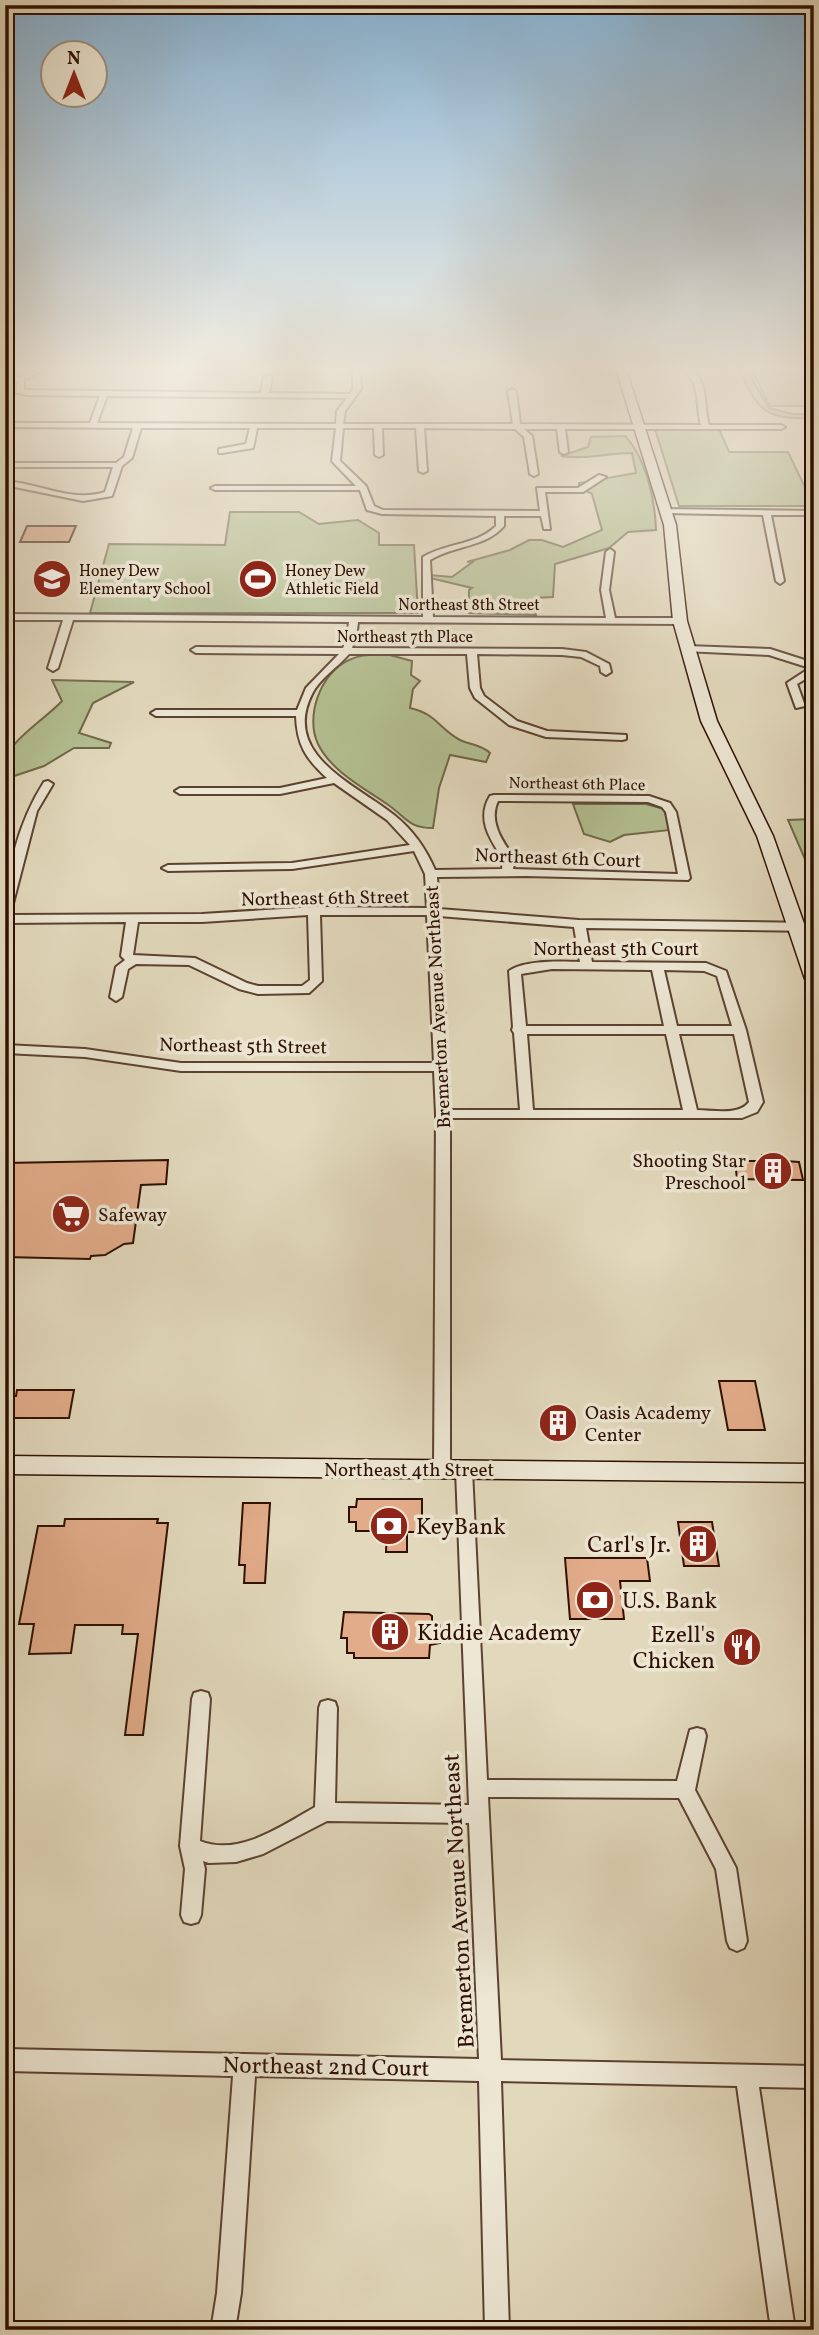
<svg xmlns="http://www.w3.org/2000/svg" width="819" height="2335" font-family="Vollkorn,serif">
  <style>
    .green { fill: #b3bf91; stroke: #706849; stroke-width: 2 }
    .building { fill: #e2ab89; stroke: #2e1001; stroke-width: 2 }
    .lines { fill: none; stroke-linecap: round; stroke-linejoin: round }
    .street-casing { stroke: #5b4230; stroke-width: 4 }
    .secondary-casing { stroke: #2e1001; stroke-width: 3 }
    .street { fill: #ece6d3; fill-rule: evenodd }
    .secondary { fill: #ece6d3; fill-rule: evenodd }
    .labels { text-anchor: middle; stroke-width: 7; stroke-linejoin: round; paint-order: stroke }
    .far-poi-label { font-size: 16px; fill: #2e1001; stroke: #ece6d3; text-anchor: start }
    .far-street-label { font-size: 16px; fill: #2e1001; stroke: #ece6d3 }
    .street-label { font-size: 19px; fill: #2e1001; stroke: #ece6d3 }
    .poi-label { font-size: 19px; fill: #2e1001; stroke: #ece6d3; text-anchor: start }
    .near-poi-label { font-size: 23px; fill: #2e1001; stroke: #ece6d3; text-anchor: start }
    .near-street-label { font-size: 23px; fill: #2e1001; stroke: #ece6d3 }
  </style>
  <rect width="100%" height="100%" fill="#e2d8bc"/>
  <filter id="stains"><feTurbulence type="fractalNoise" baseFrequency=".00286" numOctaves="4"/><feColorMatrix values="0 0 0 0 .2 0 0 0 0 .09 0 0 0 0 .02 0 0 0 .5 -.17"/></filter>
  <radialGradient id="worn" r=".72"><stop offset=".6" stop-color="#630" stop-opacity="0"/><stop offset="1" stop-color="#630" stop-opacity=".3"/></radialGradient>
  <path class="green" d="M738,369H746L769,408L792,414H814V418C764,420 759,411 738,369Z
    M751,369H806L814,383V406H770Z
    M655,429H719L729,452H788L814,506H679Z
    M625,436C646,458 655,500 656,530L628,532L609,548L555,564L553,597L534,598L536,615L469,613V590L472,588L430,578V575L452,577L474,561L467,562L510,550L529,540H542L563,547L602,530L592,494L579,487V483L636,473L632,453C607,453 585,460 561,456L588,447L591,437Z
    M230,512H299L319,524L358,520L379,533V545H414L418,613H90L109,544L225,545Z
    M386,654L412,661L411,675L420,681L413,689L410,708C437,714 438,728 460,740C471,745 482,745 490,753L486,762L450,755L439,788L433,828C408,828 406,817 387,804C364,788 331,771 318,744C305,717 320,673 349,660C361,654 373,655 386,654Z
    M52,680L134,682L93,703L79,733L111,743L109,748H74L44,766L5,779V750H10C21,733 47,717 62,701Z
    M573,804H646L664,809L670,830L624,835L610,842L584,834Z
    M814,819V880L788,820Z"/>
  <path class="building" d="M27,526H76L69,542H20Z
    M762,1155L784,1156L785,1161L799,1162L803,1180L737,1179L735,1161H762Z
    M168,1160L166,1184L141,1185L133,1243L124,1244L105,1255L91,1256L90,1259L5,1257V1163Z
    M719,1381H755L765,1430H728Z
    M17,1390H74L69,1418H5L7,1396H16Z
    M571,1414L573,1431H544L543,1415Z
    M357,1499H422V1532H407V1552H386L387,1531H356V1522H349V1507H356Z
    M243,1503H270L265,1583H244L245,1565H239Z
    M65,1519H158L157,1523H168L143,1735H125L138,1634H122L123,1625H75L71,1653L29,1654L34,1624H19L38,1526H64Z
    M678,1522H712L719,1566H684Z
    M565,1558H647L650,1581H620L624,1619H570Z
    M344,1612L429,1614L432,1616V1623L440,1625V1643L430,1645L429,1658H354V1653H347V1638H341Z"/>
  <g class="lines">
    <g class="street-casing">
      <path id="street" d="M36,369H45L24,380V390L261,393L264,377L268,375L272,377L269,393L350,394L353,389V369H360L361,389L345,411L343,424H513L508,391L512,389L516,391L520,424L701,425C695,402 702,387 683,369H691C709,383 703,405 709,425H781L785,427L781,429H565L568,452L564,454L560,452L557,429H524L532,436L538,474L534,476L530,474L524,437L515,429L424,428L427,471L423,473L419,471L416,428H382L383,455L379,457L375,455L374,428H343L340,461L366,486L374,506L383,510L540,511L537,488H578L599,475L606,477L583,492H545L550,529H544L541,516H504V526C485,548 454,545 430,560L433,617L606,618L601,590L606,552L610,549L614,552L609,590L615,618H680L685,621L680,624L358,622L356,638L352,648L562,649L586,652L609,664L611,672L606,675L601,672L600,666L581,657L562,655L477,654L480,688L484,696L517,721L547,731L626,735V739L622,740L546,737L509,725L475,698L470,688L467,654H349C337,668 320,678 312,694C281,756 357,785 394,815C413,830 426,849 435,870L502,869L503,859C490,839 476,819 490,796L494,795L649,796L670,803L676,812L690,878L688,880L526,876L437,877L439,909L579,920L814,923V931L586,928L592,962L706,963L726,971L746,1030L763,1102L757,1112L742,1118H450V1470L448,1474L442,1476L436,1474L434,1470L436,1114L434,1071H181L85,1057L5,1053V1045L85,1049L181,1063H434L427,915H320L322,981L309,993L258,994L239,989L189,965L136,964L128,969L122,997L116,1001L110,997L116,967L125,960L121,956L126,922L5,923C5,874 18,823 44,782L48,781L53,784L37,811L10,915L202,914L314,907L427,908L425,874L414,851L292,869L168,871L162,868L168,865L292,863L410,845L387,820L334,783L280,794H180L175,791L180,788H280L327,778C306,759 297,745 296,716H156L151,713L156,710H297L306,688L339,654L196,653L191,650L196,647L343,648L347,638L349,622L73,620L58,668L53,671L48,668L63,620H5V614L423,617V557C446,543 477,545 496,526V516L382,514L367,510L360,490H215L211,488L215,486H356L332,461L336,428H257L253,448L222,453H219V449L246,444L250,428H141L132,458L122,466L112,496L83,501L5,485V481C39,483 72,503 105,492L113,467H5V463H116L124,457L133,428L5,427V423H90L100,396L27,395L17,393V381H5V377H20ZM107,396L347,398L337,411L336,424L97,423ZM498,801L648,802L662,807L666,812L678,874L513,869L515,859C503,842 488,822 498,801ZM308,915L310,980L302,986H258L247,983L195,958L133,955L138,922H202ZM439,916L574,927L580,962C561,961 524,960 509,971L513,1027L512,1030L514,1033L520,1110H450ZM552,969L652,970L664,1026H526L521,974ZM664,970L704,971L717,976L732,1026H677ZM527,1034H666L683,1110H533ZM679,1034H734L749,1102C739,1116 712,1110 697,1110Z
        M662,509L814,511V515H771L784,581L780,584L776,581L763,515L665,513H662Z
        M687,646L770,649L814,663V674L797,684L805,706L796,708L787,683L810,668L769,655L684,651L682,649Z
        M464,1464L470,1466L472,1470L487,1780L677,1781L690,1730L697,1728L704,1730L706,1736L695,1790L736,1868L747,1941L744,1948L737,1951L730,1948L727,1941L716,1869L679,1798L488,1797L501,2060L814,2066V2088L759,2087L795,2330H771L737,2086L501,2081L509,2330H485L479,2081L255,2076L241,2293L235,2330H211L217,2293L233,2076L5,2071V2049L479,2059L469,1823L327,1821L263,1854L236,1862L209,1863L203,1861L205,1869L201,1915L198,1922L191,1924L184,1922L181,1915L185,1869L180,1846L192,1699L194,1693L201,1691L208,1693L210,1699L200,1841C239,1857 283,1825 315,1807L319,1708L321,1702L328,1700L335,1702L337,1708L335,1803L469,1805L456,1470L458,1466Z"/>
    </g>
    <g class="secondary-casing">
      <path id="secondary" d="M616,369H626L676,525L687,621L717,721L773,836L814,952V984L805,979L757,836L701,721L673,621L664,525Z
        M5,1456L814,1464V1482L5,1474Z"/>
    </g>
    <use href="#street" class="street"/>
    <use href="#secondary" class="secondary"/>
  </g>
  <linearGradient id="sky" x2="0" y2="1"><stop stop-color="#89b5d7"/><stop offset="0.53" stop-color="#f2ede1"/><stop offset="1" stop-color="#f2ede1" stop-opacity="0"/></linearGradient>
  <rect width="819" height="696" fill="url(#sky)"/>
  <defs>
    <g id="school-disc" transform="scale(2.0125)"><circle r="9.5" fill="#8f2418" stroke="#ece6d3"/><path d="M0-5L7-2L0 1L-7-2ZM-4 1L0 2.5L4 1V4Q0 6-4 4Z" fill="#fff"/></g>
    <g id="stadium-disc" transform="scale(2.0125)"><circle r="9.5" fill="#8f2418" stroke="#ece6d3"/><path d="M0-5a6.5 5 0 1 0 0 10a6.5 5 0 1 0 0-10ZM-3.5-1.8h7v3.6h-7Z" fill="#fff"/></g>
    <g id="building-disc" transform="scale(2.0125)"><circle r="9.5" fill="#8f2418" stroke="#ece6d3"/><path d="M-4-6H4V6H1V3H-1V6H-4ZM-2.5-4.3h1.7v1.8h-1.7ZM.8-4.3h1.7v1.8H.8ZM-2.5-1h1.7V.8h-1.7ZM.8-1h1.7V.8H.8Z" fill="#fff"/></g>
    <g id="supermarket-disc" transform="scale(2.0125)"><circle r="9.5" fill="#8f2418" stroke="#ece6d3"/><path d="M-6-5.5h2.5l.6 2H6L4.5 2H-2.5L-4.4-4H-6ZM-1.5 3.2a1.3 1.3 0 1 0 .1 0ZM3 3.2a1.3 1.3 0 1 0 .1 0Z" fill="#fff"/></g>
    <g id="bank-disc" transform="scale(2.0125)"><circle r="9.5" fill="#8f2418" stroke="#ece6d3"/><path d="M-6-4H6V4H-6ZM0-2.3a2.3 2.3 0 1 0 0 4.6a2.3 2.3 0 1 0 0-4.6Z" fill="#fff"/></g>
    <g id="restaurant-disc" transform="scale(2.0125)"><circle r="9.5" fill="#8f2418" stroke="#ece6d3"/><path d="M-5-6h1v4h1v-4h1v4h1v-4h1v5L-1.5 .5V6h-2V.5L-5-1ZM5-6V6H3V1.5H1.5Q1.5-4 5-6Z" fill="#fff"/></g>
  </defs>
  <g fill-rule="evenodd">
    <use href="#school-disc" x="52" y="579"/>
    <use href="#stadium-disc" x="258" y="579"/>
    <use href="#building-disc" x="773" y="1171"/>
    <use href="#supermarket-disc" x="71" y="1214"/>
    <use href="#building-disc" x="558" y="1423"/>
    <use href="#bank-disc" x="389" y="1526"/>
    <use href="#building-disc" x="698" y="1544"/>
    <use href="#bank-disc" x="595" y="1600"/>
    <use href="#building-disc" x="390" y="1632"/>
    <use href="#restaurant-disc" x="742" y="1647"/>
  </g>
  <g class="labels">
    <g class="far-poi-label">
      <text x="79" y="576">Honey Dew<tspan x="79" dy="18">Elementary School</tspan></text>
      <text x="285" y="576">Honey Dew<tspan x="285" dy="18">Athletic Field</tspan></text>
    </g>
    <g class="far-street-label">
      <text x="469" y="610">Northeast 8th Street</text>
      <text x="405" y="642">Northeast 7th Place</text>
      <text transform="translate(577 783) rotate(1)" y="6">Northeast 6th Place</text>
    </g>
    <g class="street-label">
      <text transform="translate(558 857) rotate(2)" y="7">Northeast 6th Court</text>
      <text transform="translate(325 897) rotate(-1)" y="7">Northeast 6th Street</text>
      <text x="616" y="955">Northeast 5th Court</text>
      <text transform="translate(437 1007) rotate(-93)" y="7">Bremerton Avenue Northeast</text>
      <text transform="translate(243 1045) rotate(1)" y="7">Northeast 5th Street</text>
      <text x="409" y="1476">Northeast 4th Street</text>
    </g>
    <g class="poi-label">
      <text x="746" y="1167" text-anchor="end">Shooting Star<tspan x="746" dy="22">Preschool</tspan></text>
      <text x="98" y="1221">Safeway</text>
      <text x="585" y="1419">Oasis Academy<tspan x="585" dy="22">Center</tspan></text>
    </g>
    <g class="near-poi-label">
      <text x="416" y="1534">KeyBank</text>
      <text x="671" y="1552" text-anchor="end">Carl's Jr.</text>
      <text x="622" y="1608">U.S. Bank</text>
      <text x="417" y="1640">Kiddie Academy</text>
      <text x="715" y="1642" text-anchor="end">Ezell's<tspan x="715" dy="26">Chicken</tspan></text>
    </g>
    <g class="near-street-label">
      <text transform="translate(458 1901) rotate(-93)" y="8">Bremerton Avenue Northeast</text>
      <text transform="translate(326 2066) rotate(1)" y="8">Northeast 2nd Court</text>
    </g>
  </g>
  <rect width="819" height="2335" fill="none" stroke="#e2d8bc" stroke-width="28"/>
  <rect x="7" y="7" width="805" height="2321" fill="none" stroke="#2e1001" stroke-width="3.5"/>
  <rect x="14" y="14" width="791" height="2307" fill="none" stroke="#2e1001" stroke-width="2"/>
  <g transform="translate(74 74)"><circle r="33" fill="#ece6d3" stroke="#a0907f" stroke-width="2"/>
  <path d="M0-5L12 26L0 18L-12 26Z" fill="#8f2418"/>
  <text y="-10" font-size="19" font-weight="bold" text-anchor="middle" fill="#2e1001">N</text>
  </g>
  <rect width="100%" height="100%" filter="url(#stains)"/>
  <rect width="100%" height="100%" fill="url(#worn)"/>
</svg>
